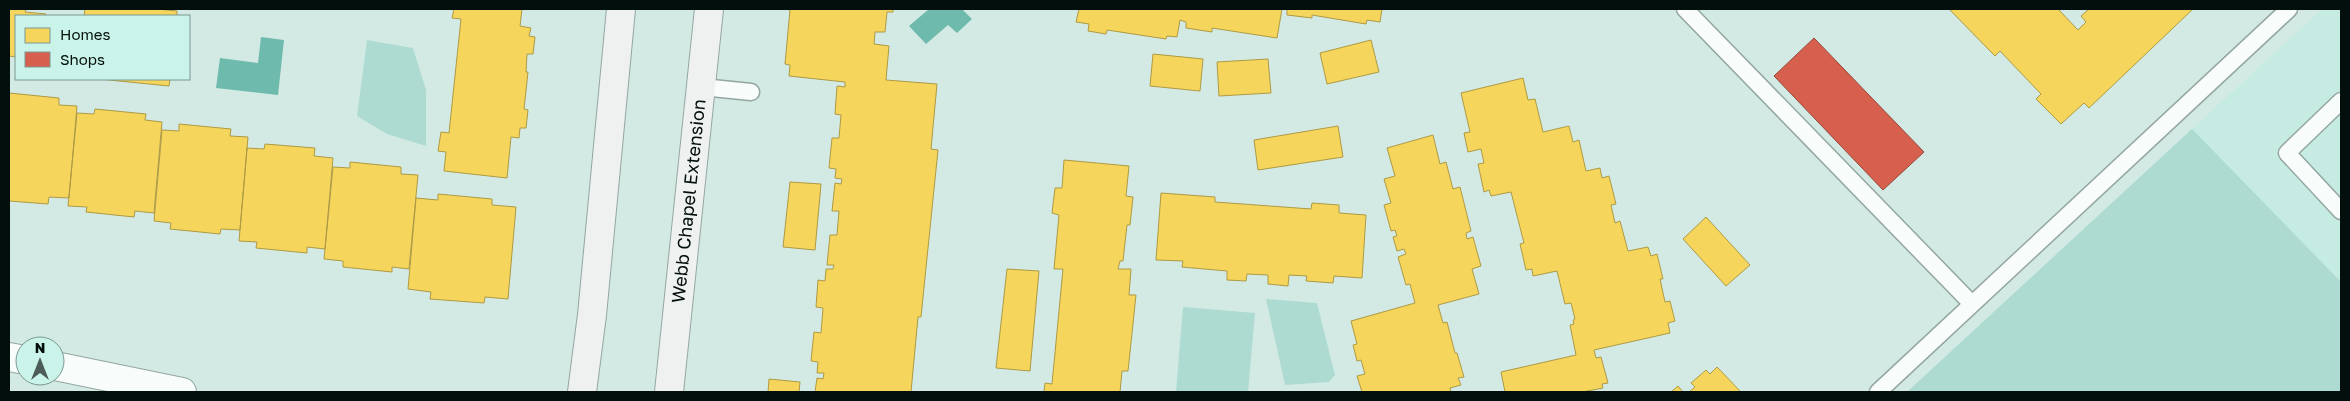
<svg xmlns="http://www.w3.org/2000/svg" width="2350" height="401" font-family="'Golos Text',sans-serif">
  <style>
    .built { fill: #c5ebe2 }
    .green { fill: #aedbd1 }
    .water { fill: #6ebaac }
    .homes { fill: #f6d55c; stroke: #ad9a44 }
    .shops { fill: #d6604d; stroke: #97483a }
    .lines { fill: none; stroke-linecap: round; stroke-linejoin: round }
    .lane-casing { stroke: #94a6a1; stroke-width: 19 }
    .street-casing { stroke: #94a6a1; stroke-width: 30 }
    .secondary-casing { stroke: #94a6a1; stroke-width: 30 }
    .lane { stroke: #f8fcfb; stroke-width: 16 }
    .street { stroke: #f8fcfb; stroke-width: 28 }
    .secondary { stroke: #eff1f1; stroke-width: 28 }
    .labels { text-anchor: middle; stroke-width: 5; stroke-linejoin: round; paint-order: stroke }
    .street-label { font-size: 18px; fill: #030f0c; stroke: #caf3e9 }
  </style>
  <rect width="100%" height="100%" fill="#d3eae4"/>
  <path class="built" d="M2322,9H2341V392H1907Z"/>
  <path class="green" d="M367,40L413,48L426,90V146L387,134L357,116Z
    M2192,129L2341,282V392H1907Z
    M1266,299L1317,303L1335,375L1329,382L1285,385Z
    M1183,307L1255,313L1248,392H1176Z"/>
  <path class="water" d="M929,9H962L972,19L957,33L948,25L926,44L909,26Z
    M261,37L284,40L278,95L216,88L220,58L258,63Z"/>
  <path class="homes" d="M9,9H26L25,12L46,14L45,16H16V57L9,56Z
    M85,9H157L177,11V16H84Z
    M454,9H522L520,26L531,28L529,36L535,37L533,54H527L526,72H528L524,109L528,110L526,128H520L519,138L511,137L507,178L444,171L446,152L438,151L441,132L449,133L461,19L452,18Z
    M785,9H893V12H887L885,32H875L874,44L889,46L886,80L937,84L931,149L938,150L921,317H918L911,392H815L817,378L823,379L824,373H817L818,362L811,361L814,332L821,333L823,308L816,307L818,280L825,281L826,269H833L834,265H827L830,235H837L839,211H832L835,183L841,184L842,179L835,178L836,169L829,168L832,138H839L841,115L835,114L837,86L845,87V82L789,76L790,65L785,64L790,10Z
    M1079,9H1282L1277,38L1212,28V32L1186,28V22L1180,20L1177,37L1167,36L1166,39L1107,30L1106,34L1088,31L1089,24L1076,22Z
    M1287,9H1382L1380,22L1367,20L1366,24L1312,15V18L1287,15Z
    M1949,9H2058L2078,30L2086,22L2081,16L2089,9H2193L2089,108L2084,103L2061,124L2036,99L2041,94L2000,51L1995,56Z
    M1371,40L1379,72L1327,84L1320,53Z
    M1153,54L1203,59L1200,91L1150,86Z
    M1268,59L1271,93L1219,96L1217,62Z
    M1523,78L1528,100L1535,99L1543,132L1569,126L1573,142L1579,140L1586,171L1600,168L1602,178L1609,176L1616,204L1611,205L1615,223L1620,221L1628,251L1648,247L1651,256L1657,254L1663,279H1660L1665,302L1670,301L1675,321L1668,323L1670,333L1594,350L1596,358L1601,357L1608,383L1602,384L1603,388L1582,392H1505L1501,372L1576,355L1570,325L1574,324L1573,320L1575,319L1571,303L1565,304L1557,271L1533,276L1532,269L1526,270L1520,244L1524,243L1511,192L1491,196L1489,190L1484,192L1478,164L1484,163L1481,149L1468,152L1464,133L1470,132L1461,93Z
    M99,79H170L169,86Z
    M9,93L59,98V105L77,106L69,198L49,197L48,204L9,201Z
    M95,109L146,114L145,120L162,122L154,213L135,211L134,217L86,212L87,207L68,206L77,113L94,114Z
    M179,124L231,129L230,136L248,137L240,230L221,229L220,234L170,229L171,223L154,221L162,130L179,131Z
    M1338,126L1343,157L1258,170L1254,140Z
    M1433,135L1440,164L1446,162L1453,189L1460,187L1471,231L1466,233L1467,239L1473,237L1481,266L1472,269L1479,294L1438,305L1443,323L1447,322L1455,353H1457L1464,377L1458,378L1461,385L1450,388L1451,392H1362L1357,376L1365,374L1361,360L1357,361L1353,345L1357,344L1351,321L1415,303L1410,284L1406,285L1398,257L1406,254L1404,249L1397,251L1393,237L1397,236L1395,230L1391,231L1384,205L1391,203L1384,179L1395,176L1387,148Z
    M265,144L315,148L314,156L333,158L325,249L307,247V253L256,248L257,242L239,241L247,148L264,149Z
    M1064,160L1129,166L1126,196L1133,197L1130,225H1127L1123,261H1120L1118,269H1131L1129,295H1136L1128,371H1122L1120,392H1044L1045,383L1052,384L1063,269H1054L1059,215L1052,213L1055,188H1062Z
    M350,162L401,167V174L418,175L409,269L392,267V272L343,267V261L324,259L333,167L350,168Z
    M790,182L821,184L815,250L783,247Z
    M1161,193L1215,197V202L1311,209L1312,203L1339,205V213L1366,215L1362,278L1334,276L1333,283L1306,281L1307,276L1289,275L1288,286L1268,284V275L1247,274L1246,281L1227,280V271L1182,267L1183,261L1156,260Z
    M438,194L492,199V205L516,207L508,299L485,297L484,303L430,299L431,292L408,289L416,198L438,200Z
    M1706,217L1750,265L1726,286L1683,239Z
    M1007,269L1039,271L1030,371L996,368Z
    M1717,367L1741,392H1689L1695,387L1691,383L1706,370L1710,374Z
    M769,379L800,382L799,392H768Z
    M1678,386L1683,392H1671Z"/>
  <path class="shops" d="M1814,38L1924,152L1883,190L1774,76Z"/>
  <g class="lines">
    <g class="lane-casing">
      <path id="lane" d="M1685,9L1972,304
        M702,87L751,92
        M2341,101L2287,153L2341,211
        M1878,392L2289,9"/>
    </g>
    <g class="street-casing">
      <path id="street" d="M9,357L25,360
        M55,366L182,392"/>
    </g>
    <g class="secondary-casing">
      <g id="secondary">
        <path d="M582,392L592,315L621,9"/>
        <path id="s1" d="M669,392L709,9"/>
      </g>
    </g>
    <use href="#lane" class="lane"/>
    <use href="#street" class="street"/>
    <use href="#secondary" class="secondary"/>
  </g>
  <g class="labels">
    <g class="street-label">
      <text dy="6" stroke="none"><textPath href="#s1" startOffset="192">Webb Chapel Extension</textPath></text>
    </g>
  </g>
  <rect width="2350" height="401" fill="none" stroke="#030f0c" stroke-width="20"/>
  <rect x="15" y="15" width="175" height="65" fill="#caf3e9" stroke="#7a9891"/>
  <rect x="25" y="28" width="25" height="15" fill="#f6d55c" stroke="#7a9891"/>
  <text x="60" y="40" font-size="15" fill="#030f0c">Homes</text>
  <rect x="25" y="52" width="25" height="15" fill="#d6604d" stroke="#7a9891"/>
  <text x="60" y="65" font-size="15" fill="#030f0c">Shops</text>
  <g transform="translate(40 361)"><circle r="24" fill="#caf3e9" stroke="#7a9891"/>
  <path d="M0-4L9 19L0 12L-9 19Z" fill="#4c5c58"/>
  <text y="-8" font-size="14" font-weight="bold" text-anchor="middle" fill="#030f0c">N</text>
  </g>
</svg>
